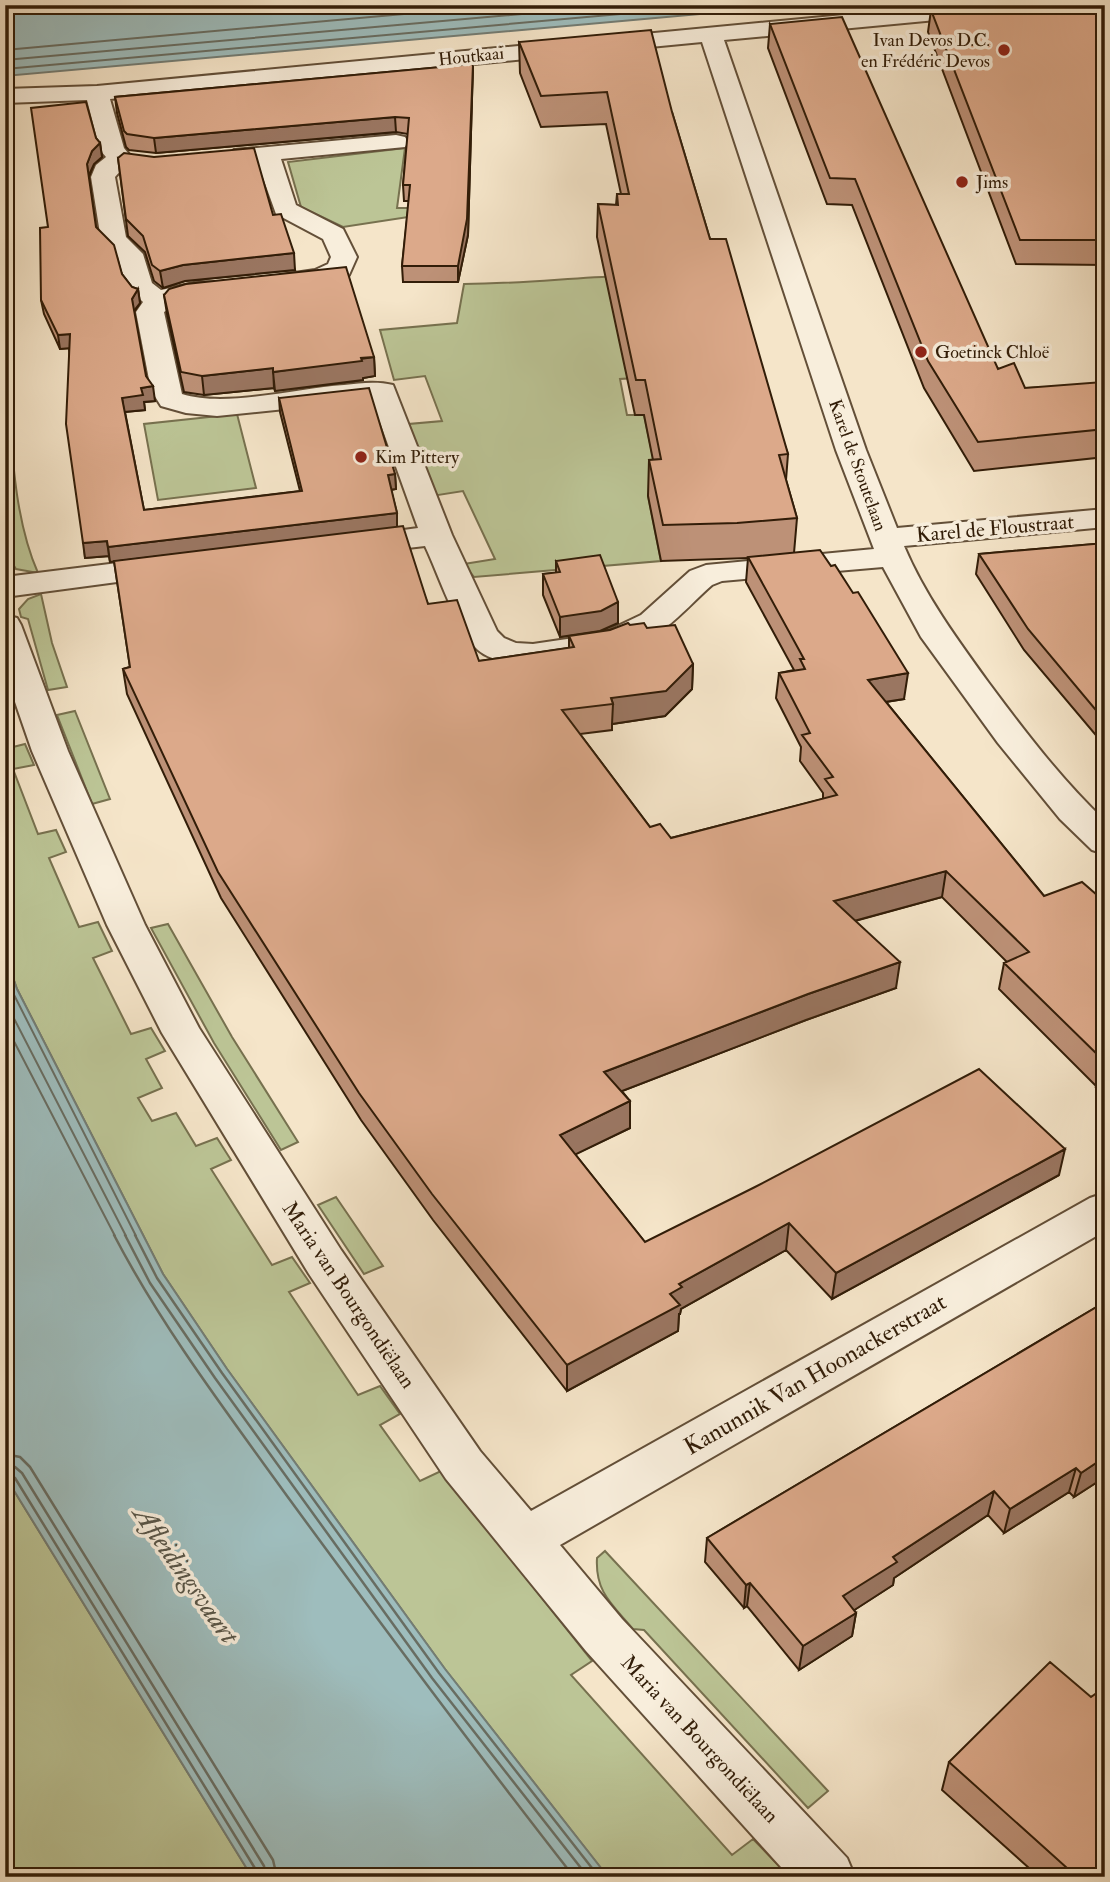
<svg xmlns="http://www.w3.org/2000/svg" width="1110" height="1882" font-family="'IM FELL Double Pica',serif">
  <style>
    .green { fill: #bcc596; stroke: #77714f; stroke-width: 2 }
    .water { fill: #9ebdbd; stroke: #737d75; stroke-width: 2 }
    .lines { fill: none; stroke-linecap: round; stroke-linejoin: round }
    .shore-far1 { stroke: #686d62; stroke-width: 2 }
    .shore { stroke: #686d62; stroke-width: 2.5 }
    .minor-casing { stroke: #634f38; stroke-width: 4 }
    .minor { fill: #f8eedc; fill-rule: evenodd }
    .wall { fill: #bd9177; stroke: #321d08; stroke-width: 2 }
    .shaded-wall { fill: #9a7661; stroke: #321d08; stroke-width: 2 }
    .building { fill: #dca98a; stroke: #321d08; stroke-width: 2 }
    .poi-dot { fill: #8f2418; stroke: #f8eedc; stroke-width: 2.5 }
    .labels { text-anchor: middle; stroke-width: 7; stroke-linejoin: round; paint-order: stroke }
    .far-poi-label { font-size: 18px; fill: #321d08; stroke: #f8eedc; text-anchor: start }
    .far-street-label { font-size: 18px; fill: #321d08; stroke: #f8eedc }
    .street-label { font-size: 21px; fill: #321d08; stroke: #f8eedc }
    .near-street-label { font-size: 24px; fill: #321d08; stroke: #f8eedc }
    .near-water-label { font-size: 28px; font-style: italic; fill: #585547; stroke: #f8eedc }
  </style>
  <rect width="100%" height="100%" fill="#f5e5c9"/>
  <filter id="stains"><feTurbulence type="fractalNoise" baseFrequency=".00286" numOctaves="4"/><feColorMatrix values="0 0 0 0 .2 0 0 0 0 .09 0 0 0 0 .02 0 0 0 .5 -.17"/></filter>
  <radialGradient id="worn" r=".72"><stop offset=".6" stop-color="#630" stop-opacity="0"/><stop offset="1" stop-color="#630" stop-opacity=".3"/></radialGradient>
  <path class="green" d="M405,148L397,208H467L343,227L301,207L288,162Z
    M621,276L635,378L620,379L627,415H644L652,453H658L648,496L661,561L474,577L464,564L495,559L463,491L432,496L409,424L442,421L425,376L394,380L380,330L457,323L464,284C517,284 568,278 621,276Z
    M5,365C12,432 11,512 38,573L16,569L9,558L14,554L5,476Z
    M237,414L256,488L158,500L144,424Z
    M41,594L52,643L67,687L48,690L28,619L21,617L19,609L28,599Z
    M75,711L110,799L92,804L57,715Z
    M25,744L34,765L13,769L38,834L56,830L66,852L49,858L79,927L98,922L112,951L93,958L131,1034L151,1028L165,1051L146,1059L162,1088L138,1098L152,1121L176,1113L196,1146L217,1138L231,1160L211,1169L272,1265L292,1257L310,1283L289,1292L358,1395L380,1386L400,1414L380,1425L420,1481L441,1471L592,1661L571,1675L732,1855L753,1839L782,1869L773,1877H608L445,1669L227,1369L163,1274L17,989L5,955V749Z
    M168,924L232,1037L298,1142L281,1150L214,1043L151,928Z
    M336,1197L383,1266L364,1274L318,1205Z
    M5,1476L252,1877H5Z
    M605,1551L828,1791L808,1808L644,1630L633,1629C612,1604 595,1592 597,1558Z"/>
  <path class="water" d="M5,5H801L5,76Z
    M5,955L17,989L163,1274L227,1369L445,1669L608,1877H252L5,1476Z"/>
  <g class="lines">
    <path class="shore-far1" d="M5,50L504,5
      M5,60L623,5
      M5,69L722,5
      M5,977L136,1236
      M5,1001L126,1236
      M5,1024L115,1236"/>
    <path class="shore" d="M114,1235C163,1329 228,1414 290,1500C383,1627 477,1753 574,1877
      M125,1235L150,1283L215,1378L432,1678L588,1877
      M135,1235L157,1278L222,1373L439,1673L599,1877
      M5,1454L20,1457L30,1467L273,1860L277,1877
      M5,1465L15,1467L22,1473L264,1866L266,1877
      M5,1474L15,1478L256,1870L257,1877"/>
    <g class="minor-casing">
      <path id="minor" d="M949,5H1031L1028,10L1020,12L724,40L866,450L897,528L1105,509V527L904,546C925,596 959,642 991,686C1026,733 1062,780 1105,821V854L1092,850L1060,819L998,743L921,637L883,567L722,581L712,585C696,599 682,615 665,628C632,655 512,680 478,650C457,631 438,573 425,546L355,554L344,552L339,545L344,538L418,528L372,400L217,416L186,413L161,406L151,390L136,312L143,302L126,286L118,257L101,240L91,177L96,165L106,157L100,150L87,100L5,103V89L97,86ZM702,42L836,450L874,549L706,565L690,571L641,615L601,634L533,644L516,643L504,638L497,631L452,535L393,385C377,381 361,383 344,385C297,388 226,408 182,394L164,312L183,301L225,295L229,289L225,283L199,282L161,290L152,283L143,254L126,237L115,177L132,158L124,148L110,99Z
        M396,135L405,137L408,142L405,147L281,159L296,205L343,229L357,257L349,275C328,283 303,292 281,287L277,281L281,275L315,270L328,264L331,257L323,239L276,214L257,161L234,160L231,155L234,150Z
        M166,557L177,560L182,567L177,574L5,597V577Z
        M5,615L17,618L21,625L68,751L145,925L199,1028L341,1250L480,1451L531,1511L1090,1198L1105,1193V1231L560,1545L622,1619L847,1858L855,1877H790L586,1651L446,1479L309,1274L162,1033L107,925L32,751L5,673Z"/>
    </g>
    <use href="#minor" class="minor"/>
  </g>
  <path class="wall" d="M1105,5V265L1016,264L928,32L931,10Z
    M770,24L998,369L1025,388L1105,385V457L974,471L924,388L852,205L827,204L768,48Z
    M519,42L672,112L710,239L788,454L786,480L797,518L794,553L904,699L886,702L1044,896L1105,902V1081L1096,1086L999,989L1004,963L1007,962L942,897L855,921L896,988L806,1020L622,1091L630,1101V1128L575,1154L645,1242L1059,1175L832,1299L786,1250L681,1309L680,1314H679L678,1331L567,1391L433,1220L361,1120L221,898L127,694L123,669L130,667L114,561L110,562L109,556L85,558L69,348L60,349L44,314L41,300L48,227L96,138L100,143L102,157L94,164L89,177L96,227L122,274L132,287L138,289L140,303L134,312L146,376L155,401L144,402L145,410L125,412L144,510L300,491L280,412L279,398L395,474L396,489L391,490L397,513V527L428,604L479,661L569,648V636L610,630L630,625L647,628L693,664L692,689L665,716L612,724V730L580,734L650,827L671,838L823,799V793L800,761L801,747L776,698L779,673L794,670L746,582L748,558L661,561L648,496L649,460H653L644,415H635L597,237L598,204L616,205L617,194H621L606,124L541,127L520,73Z
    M473,64L468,235L458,282H403L402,266L409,201H404L403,185L408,134L396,132L156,153L129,150L126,147L117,113L115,97Z
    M118,158L273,215L295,270L185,281L163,288L154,281L145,252L128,236Z
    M164,295L374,357L375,376L363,378V380L275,391L274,388L204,395L184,392L167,314Z
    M1105,543V746L1024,650L976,574L979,554Z
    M556,561L618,602V623L600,631L560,637L543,595V574L556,573Z
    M1105,1302V1477L1074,1497L1069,1492L1004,1533L988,1515L894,1578L893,1585L854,1610L856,1613L852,1636L799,1670L747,1606L744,1608L705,1562L707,1538Z
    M1091,1697L1105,1877H1039L942,1790L949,1762Z"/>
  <path class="shaded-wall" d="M473,64L468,235L458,282V266Z
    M395,117L396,132L156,153L154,138Z
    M100,143L102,157L94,164L88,177L87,164L92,151Z
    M294,253L295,270L185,281L163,288L160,271L183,265Z
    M138,289L140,303L133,312L132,299Z
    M70,334L72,348L60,349L58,335Z
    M374,357L375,376L363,378V380L275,391L273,372Z
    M273,368L274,388L204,395L202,376Z
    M153,386L155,401L144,402L145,410L124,412L122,398L141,388Z
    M395,474L396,489L389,490L388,475Z
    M397,513V528L110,562L108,547Z
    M107,541L109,556L85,558L83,543Z
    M618,602V623L600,631L560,637V617Z
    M693,664L692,689L665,716L612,724L613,704L611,698Z
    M908,673L904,699L865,705L868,680Z
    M946,871L942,897L832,927L834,901Z
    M900,962L896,988L806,1020L604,1098V1072L808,994Z
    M1105,1058V1081L1096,1086L1102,1059Z
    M630,1101V1128L560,1162V1135Z
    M1065,1149L1059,1175L832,1299L836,1273Z
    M789,1223L786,1250L681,1309L680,1314H679L678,1331L567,1391V1365L670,1294L679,1284Z
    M1105,1457V1477L1074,1497L1081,1473Z
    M1076,1468L1069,1492L1004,1533L1010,1509Z
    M994,1491L988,1515L894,1578L893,1585L839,1620L843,1596L893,1557Z
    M750,1583L747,1606L744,1608L746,1585Z
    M856,1613L852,1636L799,1670L803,1646Z"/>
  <path class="building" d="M980,5H1105V240H1020L931,10Z
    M842,17L998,369L1014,363L1025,388L1103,382L1105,385V429L978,442L928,361L855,179L830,178L770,24Z
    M651,30L672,112L710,239H726L788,454L779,455L797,518L737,523L663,525L649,460L661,459L645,380H636L598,204L618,205L617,194H629L607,92L541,96L519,42Z
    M473,64L467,219L458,266H402L410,185H403L409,118L395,117L154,138L127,134L124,131L115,97Z
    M86,102L96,138L100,143L92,151L87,164L96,227L114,245L122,274L132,287L138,289L132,299L146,376L153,386L141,388L143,395L122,398L144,510L302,491L279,398L369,388L395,474L388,475L397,513L108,547L107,541L83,543L66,424L70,334L58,335L41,300L40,228L48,227L31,108Z
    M254,148L273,215L281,214L294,253L183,265L160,271L152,265L143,236L126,219L118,158L124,153L154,157Z
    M346,267L374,357L361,358L362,361L273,372V368L202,376L181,372L164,295L169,289L186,284Z
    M403,526L428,604L457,600L479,661L574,647L569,636L610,630L628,623L630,625L644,623L647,628L675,625L693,664L666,691L611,698L613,704L562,710L650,827L660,824L671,838L837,795L825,779L833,777L802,735L810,733L779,673L805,669L800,659H804L748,557L820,550L831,566L835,565L853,593L858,592L908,673L868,680L1044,896L1082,882L1105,902V1058L1102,1059L1004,963L1029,952L946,871L834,901L900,962L808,994L604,1072L630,1101L560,1135L645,1242L755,1187L979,1069L1065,1149L836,1273L789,1223L679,1284L682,1287L670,1294L680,1305L567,1365L432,1194L359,1093L218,872L123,669L130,667L114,561Z
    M1105,543V721L1028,629L979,554Z
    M600,555L618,602L601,611L560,617L543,574L560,572L556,561Z
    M1105,1302V1457L1081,1473L1076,1468L1010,1509L994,1491L893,1557L897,1562L843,1596L856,1613L803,1646L750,1583L746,1585L707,1538Z
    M1050,1662L1091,1697L1105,1687V1877H1077L949,1762Z"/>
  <g class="poi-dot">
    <circle cx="1004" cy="50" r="7"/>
    <circle cx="962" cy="182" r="7"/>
    <circle cx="921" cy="352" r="7"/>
    <circle cx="361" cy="457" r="7"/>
  </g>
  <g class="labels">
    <g class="far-poi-label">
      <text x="990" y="46" text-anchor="end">Ivan Devos D.C.<tspan x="990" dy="21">en Frédéric Devos</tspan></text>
      <text x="976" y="188">Jims</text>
      <text x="935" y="358">Goetinck Chloë</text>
      <text x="375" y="463">Kim Pittery</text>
    </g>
    <g class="far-street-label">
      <text transform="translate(471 56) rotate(-6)" y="6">Houtkaai</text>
      <text transform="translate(858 465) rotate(70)" y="6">Karel de Stoutelaan</text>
    </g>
    <g class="street-label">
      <text transform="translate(995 528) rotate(-5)" y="7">Karel de Floustraat</text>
      <text transform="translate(349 1295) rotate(56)" y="7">Maria van Bourgondiëlaan</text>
      <text transform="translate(700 1739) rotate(47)" y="7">Maria van Bourgondiëlaan</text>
    </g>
    <g class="near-street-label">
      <text transform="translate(815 1374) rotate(-30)" y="8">Kanunnik Van Hoonackerstraat</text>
    </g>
    <g class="near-water-label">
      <text transform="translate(187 1574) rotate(55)" y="10">Afleidingsvaart</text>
    </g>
  </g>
  <rect width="1110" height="1882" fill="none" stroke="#f5e5c9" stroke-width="28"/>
  <rect x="7" y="7" width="1096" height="1868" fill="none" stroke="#321d08" stroke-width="3.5"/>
  <rect x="14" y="14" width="1082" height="1854" fill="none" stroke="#321d08" stroke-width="2"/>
  <rect width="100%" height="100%" filter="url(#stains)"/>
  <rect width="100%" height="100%" fill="url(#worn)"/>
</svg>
